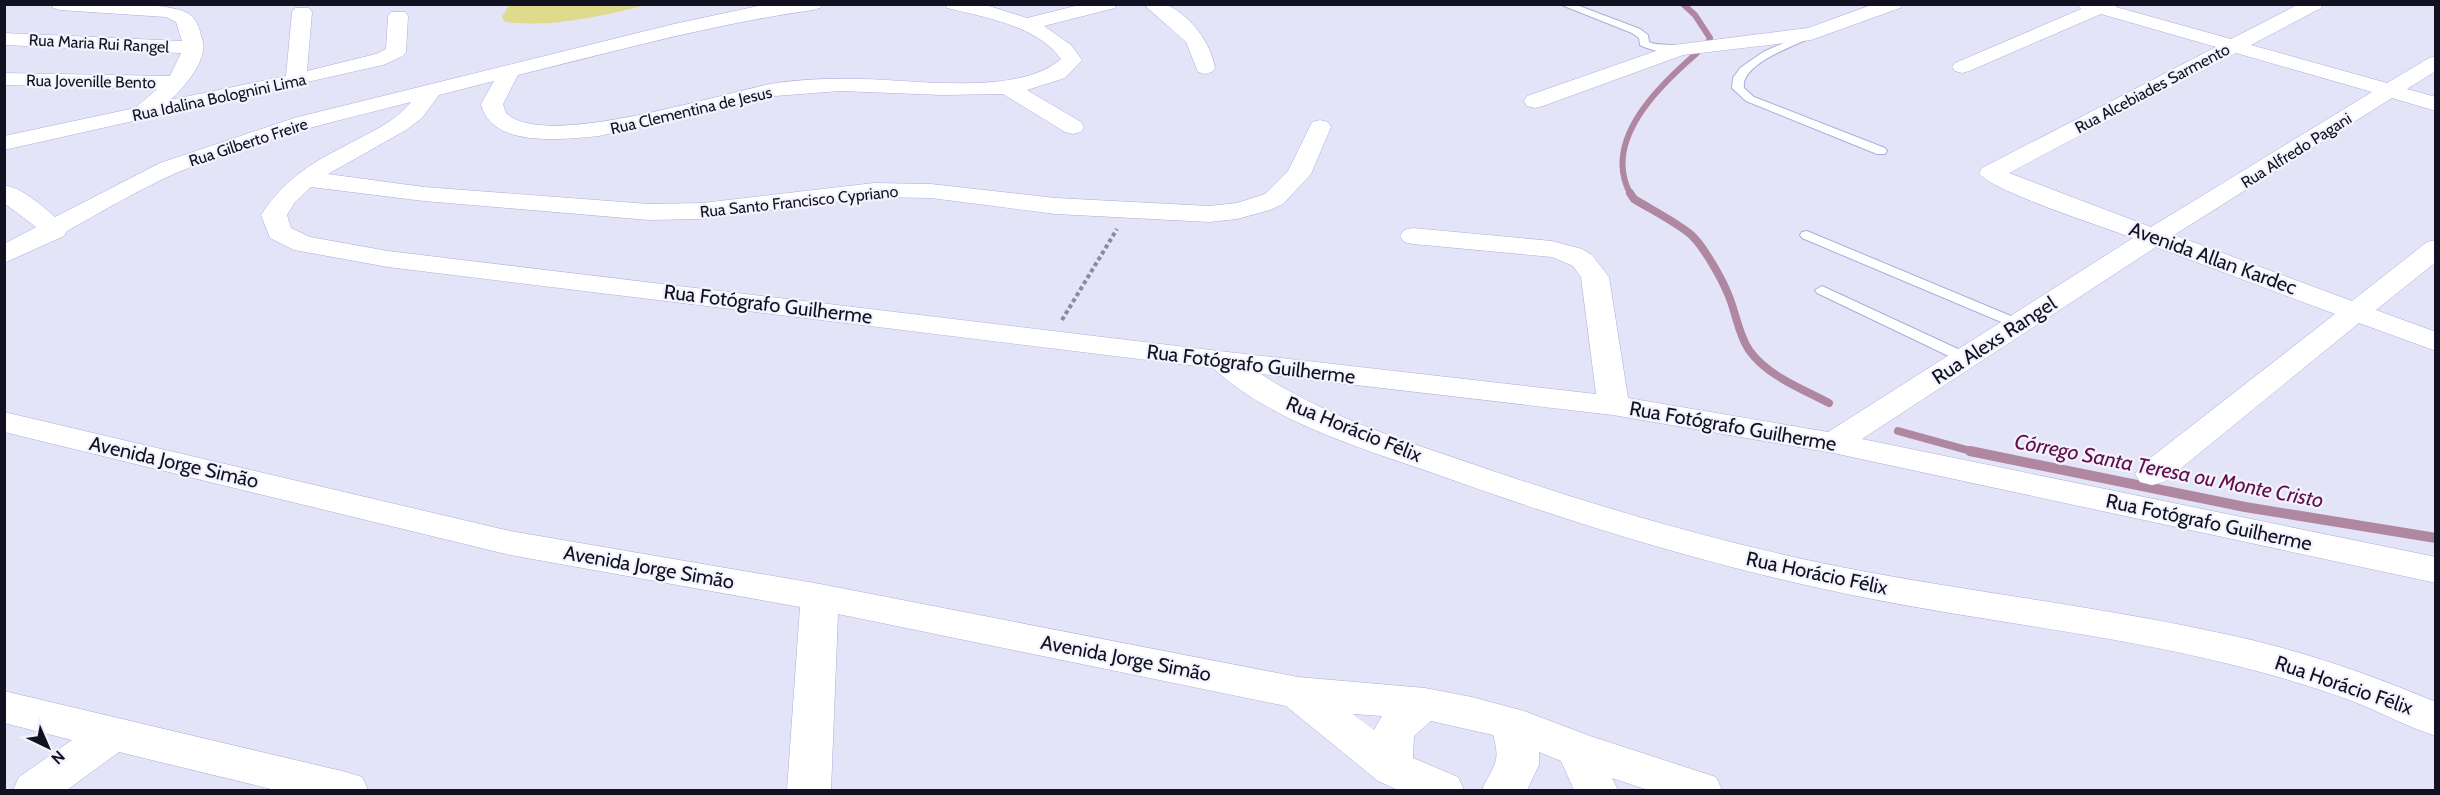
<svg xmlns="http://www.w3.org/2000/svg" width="2440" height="795" font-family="Cabin,sans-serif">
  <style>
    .green { fill: #dfdb8c }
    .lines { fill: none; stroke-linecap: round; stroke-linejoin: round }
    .stream-far2 { stroke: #b087a1; stroke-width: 6 }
    .stream-far1 { stroke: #b087a1; stroke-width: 8 }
    .stream { stroke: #b087a1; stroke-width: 10 }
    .lane-casing { stroke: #acabdb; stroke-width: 2 }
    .street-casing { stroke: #acabdb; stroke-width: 1 }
    .path { stroke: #8a8a9d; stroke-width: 4; stroke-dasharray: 4 3; stroke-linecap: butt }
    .lane { fill: #fff; fill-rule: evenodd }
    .street { fill: #fff; fill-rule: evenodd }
    .labels { text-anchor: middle; stroke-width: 4.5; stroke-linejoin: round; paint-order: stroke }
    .far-street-label { font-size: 16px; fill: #121122; stroke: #f3f3fd }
    .street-label { font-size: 20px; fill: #121122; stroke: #f3f3fd }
    .water-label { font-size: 21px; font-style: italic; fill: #620d45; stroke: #f3f3fd }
  </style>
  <rect width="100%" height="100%" fill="#e4e4f9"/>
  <path class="green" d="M509,5V4L647,5C602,16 552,28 505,22L502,17Z"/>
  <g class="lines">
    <path class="stream-far2" d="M1683,4L1695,15L1710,38L1709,40
      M1631,195C1600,141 1661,84 1697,53"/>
    <path class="stream-far1" d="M1630,193L1634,199C1652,210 1672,220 1689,233C1702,243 1722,279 1728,294C1736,312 1738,334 1749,350C1767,376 1803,389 1829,403
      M1898,431L1978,453"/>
    <path class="stream" d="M1970,451L2245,507L2436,538"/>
    <g class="lane-casing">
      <path id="lane" d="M1559,4H1574L1640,29L1648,35L1649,42C1660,47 1675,42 1685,49C1675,56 1651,51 1640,45L1639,38L1632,33Z
        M1811,31L1815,32V36C1796,45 1740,64 1744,88L1754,97L1885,148L1887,151L1885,154H1877L1746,101L1732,88L1733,78L1740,68L1763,52Z
        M1807,231L2023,321L2026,324L2023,327H2013L1802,238L1800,235L1802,232Z
        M1822,286L1971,355L1973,358L1965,363L1959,361L1817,293L1815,290Z"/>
    </g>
    <g class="street-casing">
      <path id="street" d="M51,4C80,4 168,0 189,14C198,20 200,32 203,42C207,61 183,89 170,100L286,76L292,12L295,8H309L312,12L307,71L376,54L386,49L388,16L391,12H405L408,16L406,52L403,56L383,65L4,150V136L135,108L157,89L4,85V73L170,76L181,53L4,45V33L182,41L176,22L166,17L60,10L53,8Z
        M768,4H822L820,8L813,10C713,24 616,51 518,75L503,104L506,113C543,151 724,92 776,83C804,79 833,78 862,79C915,80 1020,96 1061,59C1038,26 984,17 947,8L945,4H983L1027,18L1083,4H1117L1115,8L1044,26L1071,45L1082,60L1065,78L1027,90L1081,122L1084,127L1081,132L1073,134L1065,132L1003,94L942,95L840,91L775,96L599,136C565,139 491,149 481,104L494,81L439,95L422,118L406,130L328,174L424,187L649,204L702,203L874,183L931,184L1056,198L1209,206L1237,203L1265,194L1288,171L1312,122L1320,120L1328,122L1331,127L1311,174L1283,204L1270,210L1237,219L1209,222L1056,214L931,198L874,197L702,219L649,220L424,201L311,187L295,202L287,215L291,228L310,237L388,251L1219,351L1596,394L1581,277L1573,266L1552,257L1413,244L1404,242L1400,236L1404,230L1413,228L1552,241L1582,249L1592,255L1609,277L1628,398L1828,432L2133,238C2106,228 1991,191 1979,173L1982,168L2216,47L2101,14L1969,71L1962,73L1955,71L1952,67L1955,63L2081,9L2077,4H2117L2116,7L2231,39L2299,4H2323L2321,8L2251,45L2387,83L2429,58L2436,56V71L2407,89L2436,97V111L2392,98L2174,235L2352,301L2427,242L2436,240V262L2376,310L2436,332V351L2359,323L2164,482L2152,485L2140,482L2135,474L2140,466L2335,314L2156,247L1862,439L2436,557V583L1833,453L1613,415L1261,374C1329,419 1410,442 1487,469C1611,511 1738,548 1867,572C1986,594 2107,608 2225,634C2297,649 2367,673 2436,702V736C2407,727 2380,712 2352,701C2312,686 2270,674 2229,664C2110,634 1987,622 1867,598C1719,569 1575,524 1433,473C1360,448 1270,421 1213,368L388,267L294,250L270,238L261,215C288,174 316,161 358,139C377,129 398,119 411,102C332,122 251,141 176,173C138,190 103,211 67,231L64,236L4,263V244L36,227L4,203V185C24,189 40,204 55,217L160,163L294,118L674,24ZM2236,53L2372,92L2151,227L2009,173Z
        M1143,4C1150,4 1160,3 1167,5C1191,16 1211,43 1215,68L1212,72L1205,74L1198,72L1186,42Z
        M1874,4H1902L1900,8L1811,40L1683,55L1543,106L1535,108L1527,106L1524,101L1527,96L1673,45L1808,28Z
        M4,412L510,531L820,584L1298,677L1425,688L1472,697L1524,711L1590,736L1716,777L1722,790H1648L1612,778L1618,790H1574L1561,761L1539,752V765L1527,790H1482C1492,766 1502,764 1493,735L1431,721L1414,736L1413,758L1458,777L1464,790H1398L1378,781L1286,706L838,614L831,790H787L800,607L510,555L4,432ZM1353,714L1382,716L1374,730Z
        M4,691L346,772L362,777L368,790H275L119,752L67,790H13L19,777L72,740L4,723Z"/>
    </g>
    <path class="path" d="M1062,320L1117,229"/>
    <use href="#lane" class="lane"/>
    <use href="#street" class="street"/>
  </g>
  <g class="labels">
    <g class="far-street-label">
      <text transform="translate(99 43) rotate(3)" y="6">Rua Maria Rui Rangel</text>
      <text transform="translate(91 81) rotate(1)" y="6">Rua Jovenille Bento</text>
      <text transform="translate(2152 88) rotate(-28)" y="6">Rua Alcebiades Sarmento</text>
      <text transform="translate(219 97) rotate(-12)" y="6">Rua Idalina Bolognini Lima</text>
      <text transform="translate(691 110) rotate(-13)" y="6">Rua Clementina de Jesus</text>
      <text transform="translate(248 142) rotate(-18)" y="6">Rua Gilberto Freire</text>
      <text transform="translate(2296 150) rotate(-32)" y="6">Rua Alfredo Pagani</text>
      <text transform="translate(799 201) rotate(-6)" y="6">Rua Santo Francisco Cypriano</text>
    </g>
    <g class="street-label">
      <text transform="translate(2213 258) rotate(20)" y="7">Avenida Allan Kardec</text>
      <text transform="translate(768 304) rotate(7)" y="7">Rua Fotógrafo Guilherme</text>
      <text transform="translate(1994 340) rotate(-33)" y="7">Rua Alexs Rangel</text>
      <text transform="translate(1251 364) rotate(7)" y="7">Rua Fotógrafo Guilherme</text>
      <text transform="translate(1733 426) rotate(10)" y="7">Rua Fotógrafo Guilherme</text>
      <text transform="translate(1354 429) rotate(22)" y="7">Rua Horácio Félix</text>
      <text transform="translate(174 462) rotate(13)" y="7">Avenida Jorge Simão</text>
      <text transform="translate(2209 522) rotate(12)" y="7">Rua Fotógrafo Guilherme</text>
      <text transform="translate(649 567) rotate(10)" y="7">Avenida Jorge Simão</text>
      <text transform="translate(1817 573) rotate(12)" y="7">Rua Horácio Félix</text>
      <text transform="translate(1126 658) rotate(11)" y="7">Avenida Jorge Simão</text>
      <text transform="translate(2344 685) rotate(19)" y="7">Rua Horácio Félix</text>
    </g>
    <g class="water-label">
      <text transform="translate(2169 471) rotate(11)" y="7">Córrego Santa Teresa ou Monte Cristo</text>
    </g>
  </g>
  <rect width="2440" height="795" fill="none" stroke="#121122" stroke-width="12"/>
  <g transform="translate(48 747) rotate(136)" stroke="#f3f3fd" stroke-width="4.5" paint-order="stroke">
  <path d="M0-4.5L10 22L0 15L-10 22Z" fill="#121122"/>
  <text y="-9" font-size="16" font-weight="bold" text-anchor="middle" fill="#121122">N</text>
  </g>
</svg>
